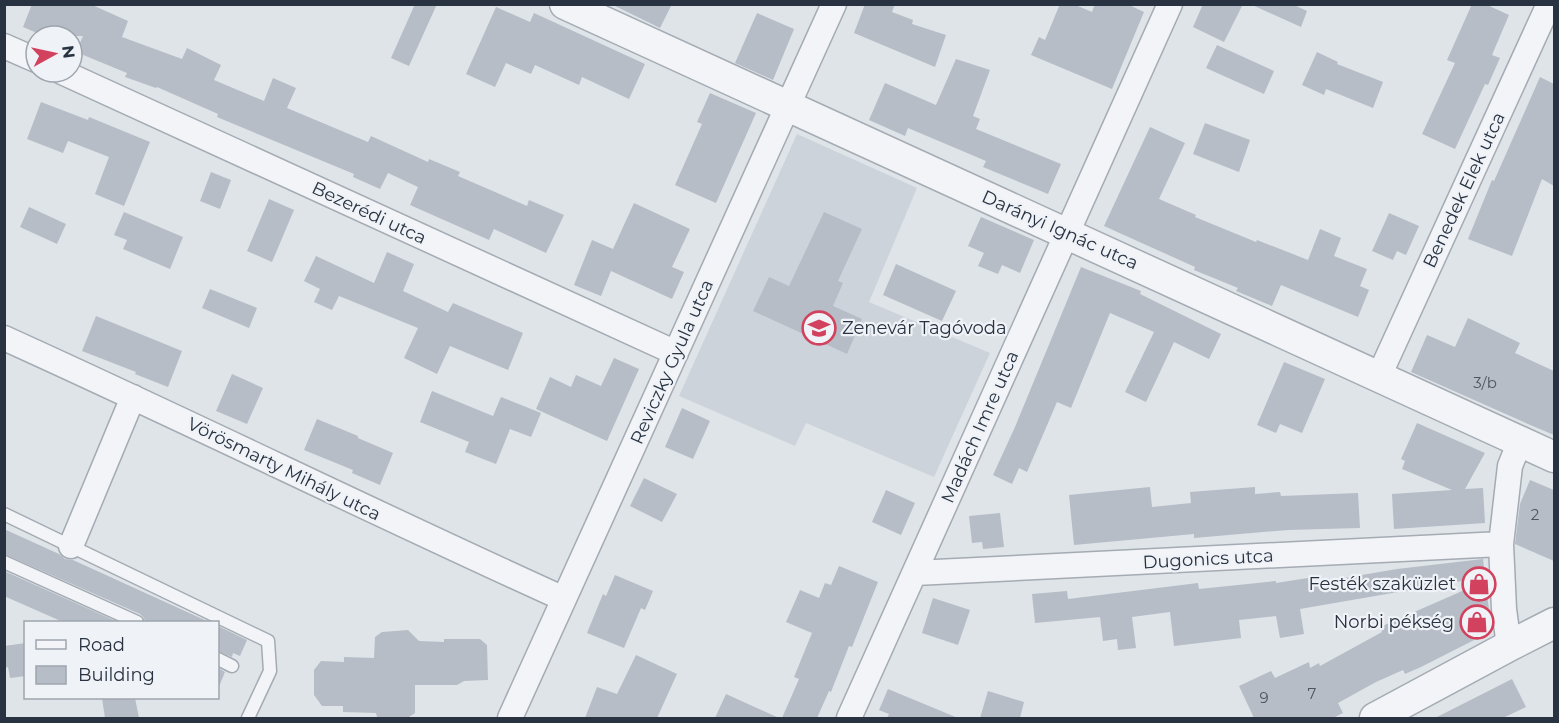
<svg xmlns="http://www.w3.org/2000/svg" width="1559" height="723" font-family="Montserrat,sans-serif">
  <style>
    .built { fill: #cdd3db }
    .building { fill: #b6bdc6 }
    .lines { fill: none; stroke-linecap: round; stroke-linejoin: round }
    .service-casing { stroke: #a4abb3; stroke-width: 15 }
    .minor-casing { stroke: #a4abb3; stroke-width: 27 }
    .tertiary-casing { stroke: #a4abb3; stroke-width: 33 }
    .service { stroke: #f2f4f7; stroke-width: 12 }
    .minor { stroke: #f2f4f7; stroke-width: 24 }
    .tertiary { stroke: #f2f4f7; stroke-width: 30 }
    .labels { text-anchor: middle; stroke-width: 4.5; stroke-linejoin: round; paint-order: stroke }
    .number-label { font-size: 15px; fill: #4c5562 }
    .street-label { font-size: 18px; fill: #283241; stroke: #eff2f6 }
    .poi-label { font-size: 18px; fill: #283241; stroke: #eff2f6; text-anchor: end }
  </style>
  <rect width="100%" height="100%" fill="#dfe4e9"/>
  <path class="built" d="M797,134L917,188L869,302L990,353L934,477L806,423L795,446L679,396Z"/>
  <path class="building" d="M32,4H90L128,21L122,37L182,59L187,48L221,65L214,80L264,101L273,78L296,88L287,108L368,142L371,136L428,162L429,159L460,172L458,176L527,206L529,200L564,215L546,253L494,229L489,240L410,205L418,187L388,173L380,189L353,177L354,174L217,117L218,114L157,87L156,88L125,77L127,73L76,52L83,36H44L23,27Z
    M415,4H437L409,66L391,58Z
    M611,4H672L660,28Z
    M865,4H895L892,12L913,20L912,24L946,35L935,67L854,33Z
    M1060,4H1073L1092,12L1095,4H1127L1144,12L1112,89L1031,55L1039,37L1045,40Z
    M1203,4H1243L1224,42L1193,27Z
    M1250,4H1292L1307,11L1301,27Z
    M1472,4H1485L1509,15L1492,55L1500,58L1488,85L1485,84L1455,149L1422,134L1455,63L1447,60Z
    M496,7L530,22L534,13L645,64L629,99L582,77L579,85L535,65L531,74L506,63L495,87L466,74Z
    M757,13L794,29L773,80L735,63Z
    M1217,45L1274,71L1264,94L1206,68Z
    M1317,52L1338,62L1337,64L1383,82L1373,108L1326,89L1324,95L1302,85Z
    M956,59L990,70L973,116L980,119L976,129L1061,164L1048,194L983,167L986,161L908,128L905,136L869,120L885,83L936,105Z
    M1540,77L1554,84V186L1542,179L1512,256L1468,239L1492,180L1494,181Z
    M710,93L756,113L716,203L675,185L702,124L697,122Z
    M41,102L88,120L89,117L150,142L124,206L95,194L109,157L68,141L63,153L27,139Z
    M1205,123L1250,140L1239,172L1193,154Z
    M1150,127L1185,143L1159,199L1196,215L1195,217L1256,242L1257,240L1308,260L1320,229L1341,238L1334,256L1367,269L1360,286L1369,290L1358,317L1281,285L1272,306L1236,291L1238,288L1194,270L1195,267L1104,226Z
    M211,172L231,180L220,209L200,201Z
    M269,199L294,210L272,262L247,251Z
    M634,203L690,229L672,267L684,272L672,299L611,271L601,296L574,285L592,240L613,249Z
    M29,207L66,224L57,244L20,227Z
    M124,212L183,237L170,269L123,249L127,240L114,235Z
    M824,212L862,229L838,281L843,283L833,306L862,319L847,354L753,311L769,277L789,286Z
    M1389,213L1419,226L1406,255L1397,251L1393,260L1372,251Z
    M981,217L1034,240L1020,273L1002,265L998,274L978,266L984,253L968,246Z
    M387,252L414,264L403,291L448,312L453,303L523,333L508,370L450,346L437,374L404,358L418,328L339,296L332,310L314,302L320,289L304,281L316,256L374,283Z
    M896,264L956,291L942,321L883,295Z
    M1081,267L1141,291L1140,294L1221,334L1209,359L1174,342L1146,402L1125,392L1154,332L1110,313L1071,408L1057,402L1027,472L1019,468L1012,484L993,475L1015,427Z
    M210,289L257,308L249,328L202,308Z
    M96,316L182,351L168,387L135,374L136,372L82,351Z
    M1468,318L1520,343L1515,353L1554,371V435L1528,424L1411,372L1427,335L1455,347Z
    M614,358L639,369L607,441L536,409L550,377L571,387L576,375L601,386Z
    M1284,362L1325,379L1302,433L1280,424L1276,433L1257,425Z
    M232,374L263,388L247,424L216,411Z
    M432,391L493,416L501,397L541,413L531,437L510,429L496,464L465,452L469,442L420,422Z
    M682,408L710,421L693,459L665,447Z
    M317,419L358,436V438L393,453L380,485L352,473L353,470L304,450Z
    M1417,423L1485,453L1465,489L1483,488L1485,523L1394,529L1392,494L1452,490L1402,469L1405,461L1401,459Z
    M644,478L677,494L662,522L630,506Z
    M1530,480L1554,490V561L1515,544L1520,504Z
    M1150,487L1152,507L1191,503L1190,492L1255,487V494L1280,492L1281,496L1358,493L1360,528L1288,530L1194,538V534L1074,545L1069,495Z
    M886,490L915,503L901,535L872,522Z
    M1000,513L1004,547L983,549L982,542L972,543L969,516Z
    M4,529L59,554L65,559L73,560L209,622H145L144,618L140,614L4,554Z
    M1483,559L1485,577L1300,609L1304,634L1280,638L1276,616L1239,620L1241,638L1174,646L1170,612L1132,617L1136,648L1118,650L1117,639L1103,641L1100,617L1035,623L1032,594L1067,591L1068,599L1198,583L1199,589L1276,581V583L1308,578L1309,584L1397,569Z
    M839,566L878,582L852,647L849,646L831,692L829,691L817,718H782L799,679L794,677L812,633L786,622L800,590L819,598L825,583L831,585Z
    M4,571L118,622H63L4,596Z
    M615,575L653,591L645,610L641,608L624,648L587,633L603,594L606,596Z
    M1485,581L1489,609L1484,635L1421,667L1405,674L1403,670L1376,682L1338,703L1343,713L1333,718H1254L1239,686L1271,671L1275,678L1309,662L1310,668L1319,663L1320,666L1382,632L1380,627Z
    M933,598L970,610L958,645L922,633Z
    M218,626L247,640L240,656L233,653L232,657L218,651Z
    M408,630L419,641L444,642V639H480L487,645L488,680L464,681L457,685H415V713L409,717H377L376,713L343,712V706H322L314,695V670L321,661L344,662V657L374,658L375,637L382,632Z
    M26,643V676L10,678L8,667L4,668V646Z
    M636,655L677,674L657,718H585L597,687L617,694Z
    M218,668L225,672L218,689Z
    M1512,679L1526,707L1503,718H1435Z
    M888,689L958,718H887L889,714L879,710Z
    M988,691L1024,702L1020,718H980Z
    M726,694L779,718H715Z
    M102,698H135L139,718H105Z"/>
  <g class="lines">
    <g class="service-casing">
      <path id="service" d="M4,514L268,641L270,671L248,718
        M4,562L137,622
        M218,659L232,666"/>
    </g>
    <g class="minor-casing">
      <path id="minor" d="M4,46L36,60
        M62,72L676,353
        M4,338C192,423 376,514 564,599
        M1379,376L1549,4
        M71,546L133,397
        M915,573L1501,544
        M1509,646L1504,609L1501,544L1510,466L1520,441
        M510,718L834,4
        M849,718L1170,4"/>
    </g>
    <g class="tertiary-casing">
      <path id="tertiary" d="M565,4L1554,457
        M1375,718L1509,646L1554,623"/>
    </g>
    <use href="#service" class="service"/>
    <use href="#minor" class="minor"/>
    <use href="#tertiary" class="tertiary"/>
  </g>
  <defs>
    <g id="school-ring" transform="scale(1.725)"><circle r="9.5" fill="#eff2f6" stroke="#d2415d" stroke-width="1.5"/><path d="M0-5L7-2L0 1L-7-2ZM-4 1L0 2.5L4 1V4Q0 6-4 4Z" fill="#d2415d"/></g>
    <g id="shop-ring" transform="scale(1.725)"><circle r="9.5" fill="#eff2f6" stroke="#d2415d" stroke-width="1.5"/><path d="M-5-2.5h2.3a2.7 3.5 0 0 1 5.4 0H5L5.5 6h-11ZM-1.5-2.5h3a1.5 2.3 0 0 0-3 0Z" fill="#d2415d"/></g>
  </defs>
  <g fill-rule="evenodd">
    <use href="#school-ring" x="819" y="328"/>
    <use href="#shop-ring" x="1479" y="584"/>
    <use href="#shop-ring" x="1477" y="622"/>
  </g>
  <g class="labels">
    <g class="number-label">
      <text x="1485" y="388">3/b</text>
      <text x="1535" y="520">2</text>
      <text x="1312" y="699">7</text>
      <text x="1264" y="703">9</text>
    </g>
    <g class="street-label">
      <text transform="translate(1464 190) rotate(-65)" y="6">Benedek Elek utca</text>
      <text transform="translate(369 213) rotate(25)" y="6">Bezerédi utca</text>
      <text transform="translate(1060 230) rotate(24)" y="6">Darányi Ignác utca</text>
      <text transform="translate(672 362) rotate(-66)" y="6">Reviczky Gyula utca</text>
      <text transform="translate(980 427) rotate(-66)" y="6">Madách Imre utca</text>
      <text transform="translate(284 469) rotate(26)" y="6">Vörösmarty Mihály utca</text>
      <text transform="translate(1208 559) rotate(-3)" y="6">Dugonics utca</text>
    </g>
    <g class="poi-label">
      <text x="842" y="334" text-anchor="start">Zenevár Tagóvoda</text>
      <text x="1456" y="590">Festék szaküzlet</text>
      <text x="1454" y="628">Norbi pékség</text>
    </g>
  </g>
  <rect width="1559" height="723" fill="none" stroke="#283241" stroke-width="12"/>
  <rect x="24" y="621" width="195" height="78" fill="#eff2f6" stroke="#9fa5ae" stroke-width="1.5"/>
  <rect x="36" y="640" width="30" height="9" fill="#f2f4f7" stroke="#9fa5ae" stroke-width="1.5"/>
  <text x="78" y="651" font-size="18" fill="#283241">Road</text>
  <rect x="36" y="666" width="30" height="18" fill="#b6bdc6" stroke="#9fa5ae" stroke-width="1.5"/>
  <text x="78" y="681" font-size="18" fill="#283241">Building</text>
  <g transform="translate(54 54) rotate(82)"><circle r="28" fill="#eff2f6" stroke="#9fa5ae" stroke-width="1.5"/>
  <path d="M0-4.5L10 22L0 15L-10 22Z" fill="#d2415d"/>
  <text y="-9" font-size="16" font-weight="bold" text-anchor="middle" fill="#283241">N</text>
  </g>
</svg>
